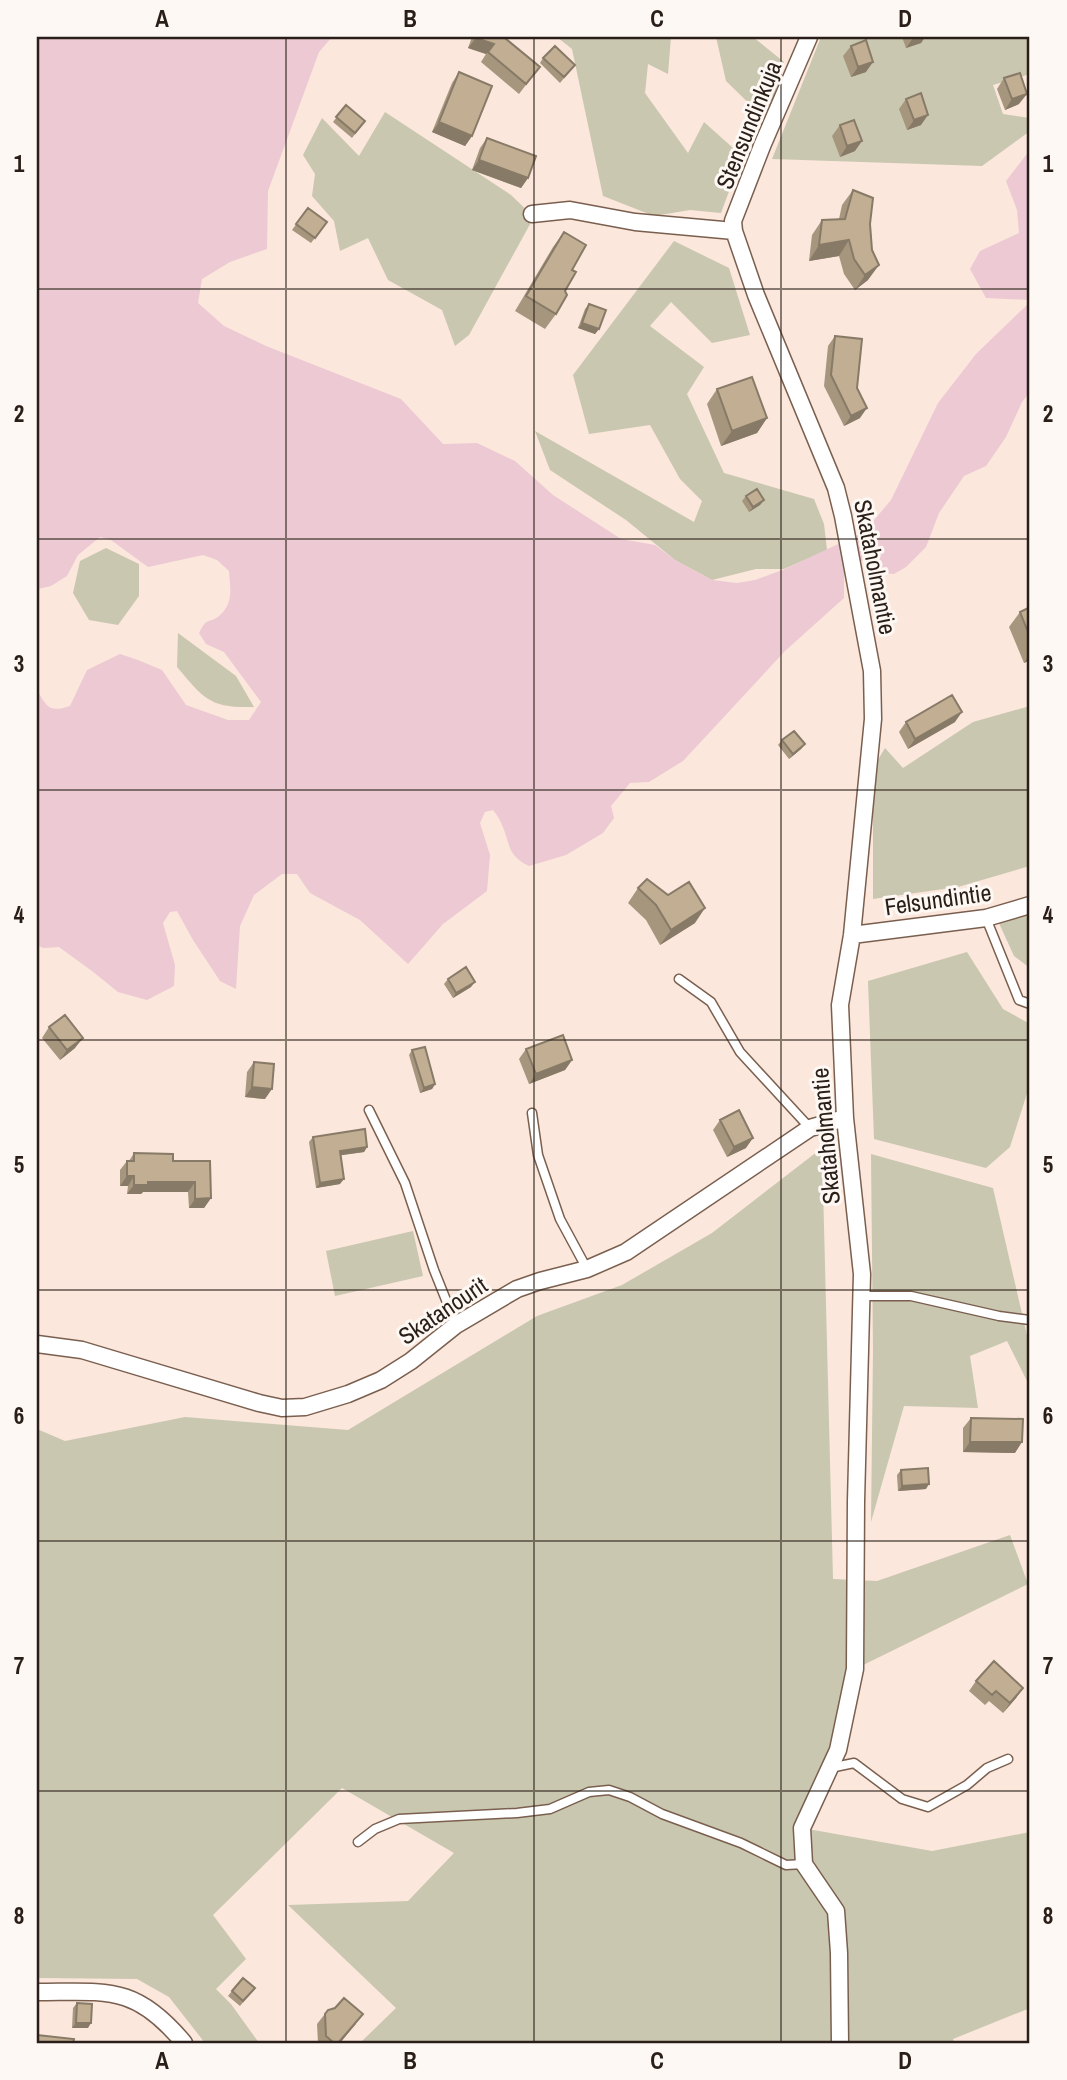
<svg xmlns="http://www.w3.org/2000/svg" width="1067" height="2080" font-family="'Archivo Narrow',sans-serif">
  <style>
    .green { fill: #c9c7af }
    .water { fill: #ecc9d3 }
    .lines { fill: none; stroke-linecap: round; stroke-linejoin: round }
    .lane-casing { stroke: #7a5f4f; stroke-width: 11 }
    .street-casing { stroke: #7a5f4f; stroke-width: 19 }
    .lane { stroke: #fff; stroke-width: 8 }
    .street { stroke: #fff; stroke-width: 16 }
    .wall { fill: #a6967e }
    .shaded-wall { fill: #877a67 }
    .building { fill: #c1ae93; stroke: #877a67; stroke-width: 2 }
    .grid { fill: none; stroke: #2a1f18; stroke-width: 2; stroke-opacity: 0.55 }
    .labels { text-anchor: middle; stroke-width: 6; stroke-linejoin: round; paint-order: stroke }
    .street-label { font-size: 24px; fill: #2a1f18; stroke: #fef8f4 }
    .neatline { fill: none; stroke: #2a1f18; stroke-width: 2.5 }
    .grid-label { font-size: 23px; text-anchor: middle; font-weight: bold; fill: #2a1f18 }
  </style>
  <rect width="100%" height="100%" fill="#fbe7dc"/>
  <path class="green" d="M557,37H671L668,74L648,64L645,93L688,153L704,122L742,156L721,213L690,210L654,216L603,196L572,49Z
    M716,37H753L784,62L767,121L726,81Z
    M821,37H1030V74L993,85L1003,114L1030,118V131L982,166L772,159Z
    M385,112L511,195L534,217L469,335L455,346L442,310L388,280L368,238L340,251L334,221L312,196L315,174L303,155L322,118L359,156Z
    M674,241L729,268L750,335L712,343L671,302L650,326L704,367L687,394L724,473L814,499L824,524L827,550L784,569H756L712,580L675,560L626,520L550,470L535,431L694,522L702,501L680,479L650,425L589,434L573,375Z
    M106,548L139,564V596L118,625L89,620L73,593L80,561Z
    M178,633L236,676L254,707C210,708 205,700 177,667Z
    M1030,706V866L958,887L873,899V768L885,748L903,768L973,722Z
    M1030,912V968L1014,956L998,921Z
    M967,952L1003,1009L1030,1024V1084L1010,1147L986,1168L874,1139L868,981Z
    M822,1148L833,1579L877,1581L1010,1535L1028,1584L855,1669L802,1828L932,1851L1030,1832V2008L953,2039L954,2043H360L396,2008L288,1905L408,1901L454,1853L342,1788L213,1915L246,1959L216,1989L231,2004L259,2043H205L169,1997L137,1979L37,1978V1429L65,1441L185,1417L348,1430L537,1316L622,1285L712,1233Z
    M871,1154L993,1188L1029,1344H1030V1387L1007,1341L970,1356L978,1408L904,1406L871,1522L873,1350Z
    M413,1231L423,1276L335,1296L326,1251Z"/>
  <path class="water" d="M37,37H332L319,52L268,191L267,249L230,262L202,279L198,303L224,326L266,346L401,399L443,444L477,443L515,461L553,495L621,539L655,545L675,560L712,580L737,583L755,580L785,569L864,532L891,500L938,403L976,354L1030,302V392L1022,402L1006,437L986,466L964,476L939,513L926,547L906,567L894,574L882,573L867,562L855,560L844,573V598L785,651L683,761L649,782L630,783L611,806L614,818L603,833L566,855L529,866C506,854 511,845 502,825C500,819 496,814 493,810L485,812L480,823L490,855L487,891L443,924L408,964L360,920L310,893L297,874H282L254,895L240,926L236,989L220,981L193,940L177,911L170,912L163,923L175,965L174,986L147,1000L118,992L92,971L59,947L43,948L37,945V690C47,707 49,713 70,706L87,670L120,654L138,660L162,670L186,705L228,720H249L261,702L224,652L206,644L199,633C208,615 209,625 220,615C234,603 230,587 229,571L217,560L203,555L148,567L111,540L100,537L78,555L67,576L51,586L38,589L37,588Z
    M1030,150V300L986,298L970,269L980,251L1019,233L1017,210L1006,181Z"/>
  <g class="lines">
    <g class="lane-casing">
      <path id="lane" d="M986,918L1019,1000L1030,1004
        M679,979L711,1002L740,1052L810,1128
        M369,1110L405,1183L434,1270L456,1325
        M532,1113L538,1155L560,1219L587,1269
        M861,1296H911L999,1316L1030,1320
        M830,1768L854,1763L902,1799L928,1807L967,1785L987,1768L1008,1759
        M358,1842L375,1829L399,1819L517,1813L550,1809L589,1792L609,1790L630,1797L662,1814L741,1843L786,1865L804,1864"/>
    </g>
    <g class="street-casing">
      <path id="street" d="M809,37L762,146L733,221L734,231L756,295L836,488L843,516L872,671L873,719L852,935L840,1005L845,1118L862,1274L856,1501L855,1669L838,1750L802,1828L804,1864L836,1911L839,1953L840,2043
        M532,214L570,210L635,222L734,231
        M852,935L986,918L1030,905
        M37,1344L82,1350L259,1403L282,1408L305,1407L348,1394L381,1380L411,1361L456,1325L517,1289L540,1281L587,1269L626,1252L810,1128L845,1118
        M37,1992C107,1992 135,1984 184,2043"/>
    </g>
    <use href="#lane" class="lane"/>
    <use href="#street" class="street"/>
  </g>
  <path class="wall" d="M472,37H507L506,39L532,77L519,94L481,62L486,54L468,48Z
    M902,37H925L921,43L906,48Z
    M851,46L866,72L851,77L843,56Z
    M543,58L575,65L560,83L540,63Z
    M459,72L472,136L465,146L432,132L452,83Z
    M1004,78L1019,104L1005,110L997,89Z
    M906,99L921,125L907,130L899,109Z
    M346,105L365,121L352,138L333,122Z
    M840,125L855,151L840,157L832,136Z
    M487,138L528,178L521,188L472,170L480,148Z
    M853,190L870,224L868,280L855,290L844,274L839,256L809,261L812,235L822,220L839,219L842,205Z
    M308,208L327,222L311,243L292,230Z
    M564,232L572,270L556,314L545,329L515,311L553,247Z
    M589,304L599,329L595,334L578,328L585,309Z
    M835,336L857,388L860,418L844,426L824,386L828,346Z
    M717,389L767,418L757,433L721,446L707,404Z
    M746,496L764,500L760,505L749,512L742,501Z
    M1030,607V660L1024,663L1009,627L1020,612Z
    M906,722H955L908,749L899,732Z
    M782,740L805,744L801,749L789,759L778,745Z
    M638,888L695,923L660,945L646,920L628,903Z
    M448,979L471,987L453,998L444,984Z
    M49,1027L75,1048L60,1060L42,1038Z
    M526,1049L572,1060L565,1070L529,1084L519,1059Z
    M412,1050L435,1084L432,1089L420,1093L409,1055Z
    M254,1062L265,1099L245,1097L247,1072Z
    M720,1120L746,1148L727,1157L713,1130Z
    M313,1137L367,1147L364,1152L340,1155V1184L316,1188L309,1142Z
    M134,1153L173,1161L211,1198L204,1208H189L188,1192H143L141,1194H127L128,1186H120V1170L127,1161H129Z
    M971,1418L1015,1453L963,1452V1428Z
    M901,1470L926,1489L898,1491L897,1475Z
    M976,1681L1023,1688L1016,1698L1003,1713L989,1701L985,1705L969,1691Z
    M255,1988L240,2006L228,1996L232,1991Z
    M77,2003L88,2028H72L73,2008Z
    M328,2010L356,2024L340,2043H318L317,2024Z"/>
  <path class="shaded-wall" d="M917,37H925L921,43L906,48L913,38Z
    M476,38L494,44L486,54L468,48Z
    M873,62L866,72L851,77L858,67Z
    M1027,94L1019,104L1005,110L1012,99Z
    M928,115L921,125L907,130L914,120Z
    M439,122L472,136L465,146L432,132Z
    M862,141L855,151L840,157L847,146Z
    M479,160L528,178L521,188L472,170Z
    M849,240L839,256L809,261L819,245Z
    M879,265L868,280L855,290L865,275Z
    M582,323L599,329L595,334L578,328Z
    M867,408L860,418L844,426L851,416Z
    M767,418L757,433L721,446L732,431Z
    M764,500L760,505L749,512L753,507Z
    M1030,654V660L1024,663Z
    M962,712L955,722L908,749L915,739Z
    M805,744L801,749L789,759L793,754Z
    M705,908L695,923L660,945L671,930Z
    M475,982L471,987L453,998L456,993Z
    M83,1038L75,1048L60,1060L67,1050Z
    M572,1060L565,1070L529,1084L536,1074Z
    M435,1084L432,1089L420,1093L424,1088Z
    M252,1087L272,1089L265,1099L245,1097Z
    M753,1138L746,1148L727,1157L734,1147Z
    M367,1147L364,1152L336,1156L340,1151Z
    M127,1176H134L128,1186H120Z
    M344,1179L340,1184L316,1188L320,1183Z
    M148,1182H195L188,1192H143L141,1194H127L134,1185Z
    M211,1198L204,1208H189L195,1199Z
    M970,1442H1022L1015,1453L963,1452Z
    M929,1484L926,1489L898,1491L902,1486Z
    M1023,1688L1016,1698L1003,1713L1010,1703Z
    M363,2014L340,2043H338Z
    M76,2023H91L88,2028H72Z"/>
  <path class="building" d="M476,37H507L506,39L540,67L526,84L488,52L494,44L476,38Z
    M866,40L873,62L858,67L851,46Z
    M555,46L575,65L564,77L543,58Z
    M459,72L492,86L472,136L439,122Z
    M1020,73L1027,94L1012,99L1004,78Z
    M921,93L928,115L914,120L906,99Z
    M346,105L365,121L355,133L336,117Z
    M854,120L862,141L847,146L840,125Z
    M487,138L536,156L528,178L479,160Z
    M853,190L873,198L870,224L872,250L879,265L865,275L854,259L849,240L819,245L822,220L845,219Z
    M308,208L327,222L315,238L296,224Z
    M564,232L586,245L572,270L576,272L565,291L567,295L556,314L526,296Z
    M589,304L606,310L599,329L582,323Z
    M835,336L862,339L857,388L867,408L851,416L831,375Z
    M752,377L767,418L732,431L717,389Z
    M757,489L764,500L753,507L746,496Z
    M1030,607V637L1020,612Z
    M952,695L962,712L915,739L906,722Z
    M794,731L805,744L793,754L782,740Z
    M647,879L668,895L689,882L705,908L671,930L656,905L638,888Z
    M466,967L475,982L456,993L448,979Z
    M65,1015L83,1038L67,1050L49,1027Z
    M563,1035L572,1060L536,1074L526,1049Z
    M425,1047L435,1084L424,1088L412,1050Z
    M254,1062L274,1064L272,1089L252,1087Z
    M739,1110L753,1138L734,1147L720,1120Z
    M365,1129L367,1147L340,1151L344,1179L320,1183L313,1137Z
    M134,1153L173,1154V1161H210L211,1198L195,1199V1182H148V1185H134V1176H127V1161H134Z
    M971,1418L1023,1419L1022,1442H970Z
    M928,1468L929,1484L902,1486L901,1470Z
    M994,1661L1023,1688L1010,1703L996,1691L992,1695L976,1681Z
    M243,1978L255,1988L243,2001L232,1991Z
    M344,1998L363,2014L338,2043H334L326,2036L325,2014L328,2010L335,2008Z
    M77,2003L92,2004L91,2023H76Z
    M37,2035L74,2039L73,2043H37Z"/>
  <path class="grid" d="M286,37V2043M534,37V2043M781,37V2043M37,289H1030M37,539H1030M37,790H1030M37,1040H1030M37,1290H1030M37,1541H1030M37,1791H1030"/>
  <g class="labels">
    <g class="street-label">
      <text transform="translate(749 125) rotate(-68)" y="8">Stensundinkuja</text>
      <text transform="translate(875 567) rotate(79)" y="8">Skataholmantie</text>
      <text transform="translate(938 900) rotate(-8)" y="8">Felsundintie</text>
      <text transform="translate(826 1136) rotate(-95)" y="8">Skataholmantie</text>
      <text transform="translate(443 1311) rotate(-34)" y="8">Skatanourit</text>
    </g>
  </g>
  <rect width="1067" height="2080" fill="none" stroke="#fef8f4" stroke-width="77"/>
  <rect x="38" y="38" width="990" height="2004" class="neatline"/>
  <g class="grid-label">
    <text x="162" y="27">A</text>
    <text x="410" y="27">B</text>
    <text x="657" y="27">C</text>
    <text x="905" y="27">D</text>
    <text x="19" y="172">1</text>
    <text x="1048" y="172">1</text>
    <text x="19" y="422">2</text>
    <text x="1048" y="422">2</text>
    <text x="19" y="672">3</text>
    <text x="1048" y="672">3</text>
    <text x="19" y="923">4</text>
    <text x="1048" y="923">4</text>
    <text x="19" y="1173">5</text>
    <text x="1048" y="1173">5</text>
    <text x="19" y="1424">6</text>
    <text x="1048" y="1424">6</text>
    <text x="19" y="1674">7</text>
    <text x="1048" y="1674">7</text>
    <text x="19" y="1924">8</text>
    <text x="1048" y="1924">8</text>
    <text x="162" y="2069">A</text>
    <text x="410" y="2069">B</text>
    <text x="657" y="2069">C</text>
    <text x="905" y="2069">D</text>
  </g>
</svg>
